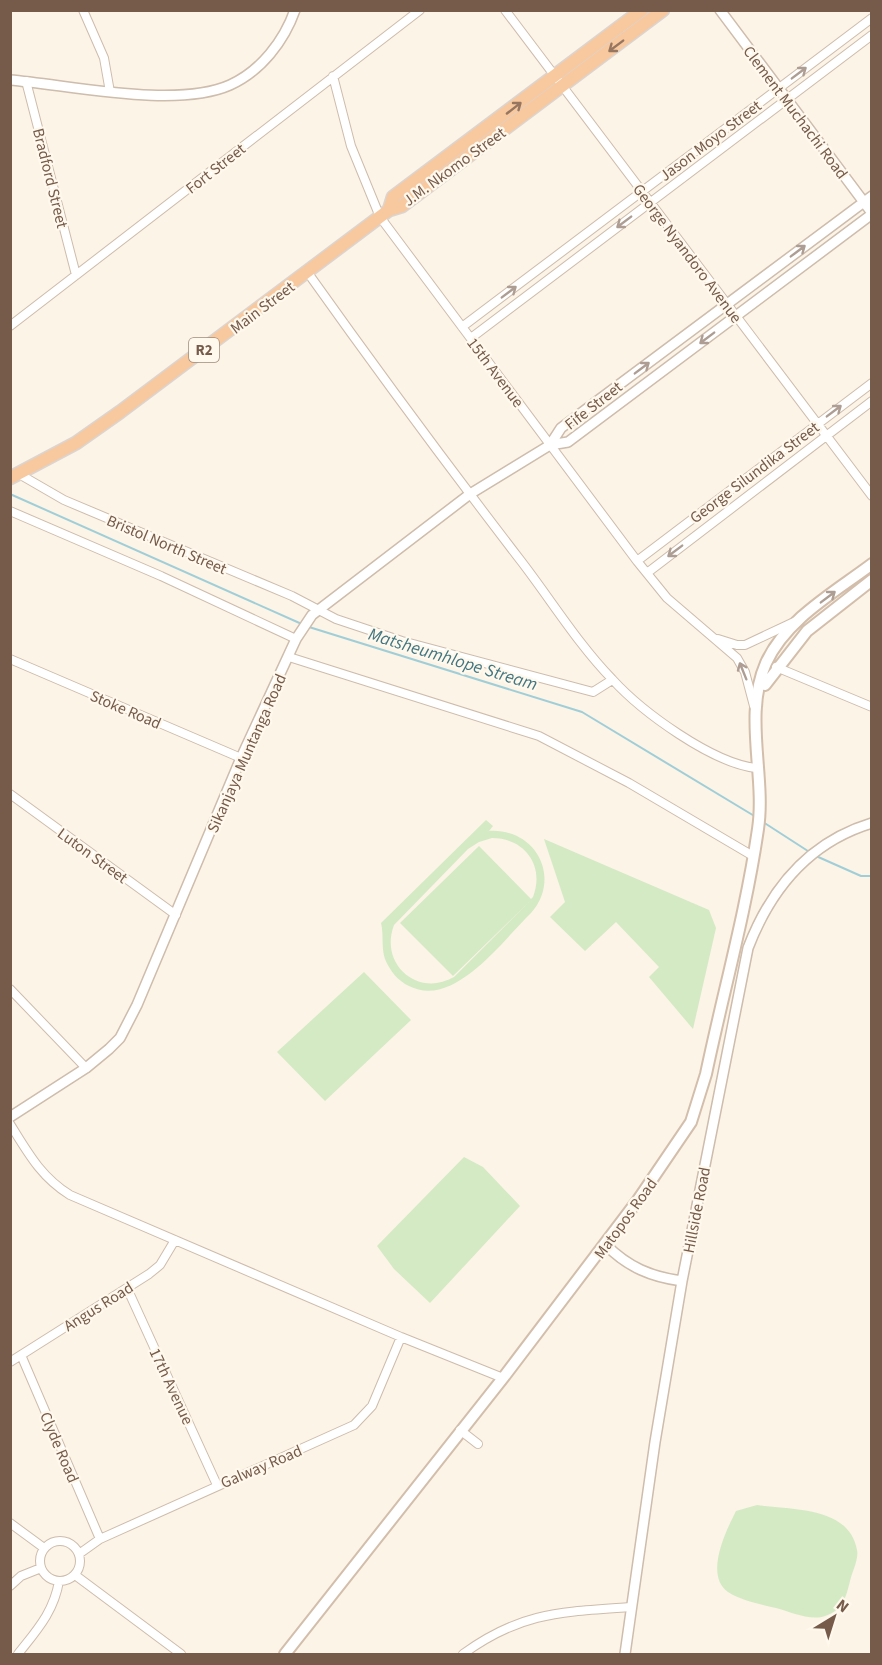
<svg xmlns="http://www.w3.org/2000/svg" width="882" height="1665" font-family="'Source Sans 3',sans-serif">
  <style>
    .green { fill: #d3eac4; fill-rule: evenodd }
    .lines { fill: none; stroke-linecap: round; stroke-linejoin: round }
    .stream { stroke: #a0ced8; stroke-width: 2 }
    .minor-casing { stroke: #cebcac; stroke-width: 10 }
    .tertiary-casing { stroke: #cebcac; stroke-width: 12 }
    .secondary-casing { stroke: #d3beac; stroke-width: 14 }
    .trunk-casing { stroke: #dbd4d0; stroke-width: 15 }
    .minor { stroke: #fff; stroke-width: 8 }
    .tertiary { stroke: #fff; stroke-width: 9 }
    .secondary { stroke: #fff; stroke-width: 10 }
    .trunk { stroke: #f8c89e; stroke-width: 12 }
    .oneway { stroke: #967660 }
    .oneway2 { stroke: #ad9d93 }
    .labels { text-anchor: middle; stroke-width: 4.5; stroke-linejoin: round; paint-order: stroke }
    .shield { fill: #fff8ec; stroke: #9f8a7b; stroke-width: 1.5 }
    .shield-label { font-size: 15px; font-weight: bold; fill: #765b4b }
    .street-label { font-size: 16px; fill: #765b4b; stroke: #fff8ec }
    .water-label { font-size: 18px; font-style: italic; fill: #417682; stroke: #fff8ec }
  </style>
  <rect width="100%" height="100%" fill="#fcf4e6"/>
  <path class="green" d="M486,820L493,826L489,831C536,828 562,878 531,913C502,941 454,1009 409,986C398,981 390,971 385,959C381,947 384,935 381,923ZM492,838C525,838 545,866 533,897L531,899L479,846L400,923L453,976L531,900L454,977C418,998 379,964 394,925L468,849L479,842Z
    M544,839L709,910L716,928L693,1029L649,977L659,967L616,922L585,951L550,917L565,902Z
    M364,972L411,1020L325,1101L277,1052Z
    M464,1157L483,1167L520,1206L430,1303L394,1269L377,1246Z
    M757,1505C792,1510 849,1506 857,1550C859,1559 852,1572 850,1581C846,1597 843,1610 825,1616C810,1621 791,1612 776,1608C760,1604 742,1601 728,1592C704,1575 726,1531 736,1511Z"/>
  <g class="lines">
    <path class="stream" d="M10,494L304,625
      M309,627L582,712L756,817
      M763,822L811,853
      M816,856L861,876H872"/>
    <g class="minor-casing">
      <path id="minor" d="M83,10L104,58L110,92
        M505,10L872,496
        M333,76L351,146L380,217L637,561L667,598L737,658L745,672L754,706
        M26,81L76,275
        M308,273C377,370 448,466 521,561C551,600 578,644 612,679C642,712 712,763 756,768
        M10,326L420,10
        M462,327L872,18
        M471,338L872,35
        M19,474L64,500L292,596L336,619L402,641L593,692L612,680
        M10,511L161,576L296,639
        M637,561L872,383
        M647,573L872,401
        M718,639L737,645H745L796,621
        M289,657L539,736L629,783L753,856
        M10,659L241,758
        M776,667L872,707
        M10,794L176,915
        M10,989L86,1068
        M10,1124C28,1153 41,1177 70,1195L401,1337L503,1378
        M127,1288L217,1485
        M21,1355L100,1539
        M10,1362L149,1274L160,1265L175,1240
        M460,1430L478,1444
        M10,1523L44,1548
        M40 1561a20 20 0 1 1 40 0a20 20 0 1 1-40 0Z
        M79,1554L100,1539L354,1425L372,1406L401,1337
        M75,1575L181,1654
        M10,1586L21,1576L41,1568
        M18,1654C36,1631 54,1612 59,1581
        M463,1654C521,1612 560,1612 630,1607"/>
    </g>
    <g class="tertiary-casing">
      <path id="tertiary" d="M720,10L872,213
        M10,80C70,85 176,109 230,85C261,71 284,41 295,10
        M550,445L561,428L872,196
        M10,1117L86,1068L109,1049L120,1038L137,1005L241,758L296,639L312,615L470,494L550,445L568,442L872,214
        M606,1245C628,1267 651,1277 682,1281
        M625,1654L655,1442L682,1281L748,948C771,888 809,842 872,823"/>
    </g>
    <g class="secondary-casing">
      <path id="secondary" d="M765,685L807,631L872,580
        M285,1654L503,1378L638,1200L691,1122L706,1074C723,993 746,912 758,829C766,776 743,715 766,663C786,619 835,592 872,564"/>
    </g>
    <g class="trunk-casing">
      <path id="trunk" d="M389,210L393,197L642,10
        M10,478L76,443L120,412L389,210L402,206L663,10"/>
    </g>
    <use href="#minor" class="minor"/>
    <use href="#tertiary" class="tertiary"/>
    <use href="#secondary" class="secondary"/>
    <use href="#trunk" class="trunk"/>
  </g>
  <defs><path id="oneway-shaft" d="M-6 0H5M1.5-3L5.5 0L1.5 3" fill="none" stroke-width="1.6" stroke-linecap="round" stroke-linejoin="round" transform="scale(1.5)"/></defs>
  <g class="oneway">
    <use href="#oneway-shaft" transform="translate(616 46) rotate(143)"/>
    <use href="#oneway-shaft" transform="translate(514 108) rotate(-38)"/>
  </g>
  <g class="oneway2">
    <use href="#oneway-shaft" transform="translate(799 73) rotate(-37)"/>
    <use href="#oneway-shaft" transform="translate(624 222) rotate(143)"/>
    <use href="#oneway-shaft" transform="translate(798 251) rotate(-37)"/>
    <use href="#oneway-shaft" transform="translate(509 292) rotate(-37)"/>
    <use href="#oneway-shaft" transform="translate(707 338) rotate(143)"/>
    <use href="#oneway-shaft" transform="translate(642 368) rotate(-37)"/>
    <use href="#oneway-shaft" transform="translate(834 411) rotate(-37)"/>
    <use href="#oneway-shaft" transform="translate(675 551) rotate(143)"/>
    <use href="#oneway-shaft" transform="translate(828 597) rotate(-37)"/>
    <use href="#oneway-shaft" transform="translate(743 671) rotate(-112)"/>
  </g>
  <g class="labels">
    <rect class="shield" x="189" y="338" width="30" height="24" rx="4.5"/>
    <g class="shield-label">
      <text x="204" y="355">R2</text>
    </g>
    <g class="street-label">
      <text transform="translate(796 112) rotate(53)" y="6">Clement Muchachi Road</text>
      <text transform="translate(710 140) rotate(-37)" y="6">Jason Moyo Street</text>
      <text transform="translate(454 166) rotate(-36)" y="6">J.M. Nkomo Street</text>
      <text transform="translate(215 168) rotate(-38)" y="6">Fort Street</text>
      <text transform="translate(51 178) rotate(76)" y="6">Bradford Street</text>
      <text transform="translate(688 253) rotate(53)" y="6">George Nyandoro Avenue</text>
      <text transform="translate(262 307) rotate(-37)" y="6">Main Street</text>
      <text transform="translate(496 372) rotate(53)" y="6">15th Avenue</text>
      <text transform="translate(593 405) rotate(-38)" y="6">Fife Street</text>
      <text transform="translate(754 472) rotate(-37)" y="6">George Silundika Street</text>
      <text transform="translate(167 544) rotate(23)" y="6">Bristol North Street</text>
      <text transform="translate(126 709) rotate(23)" y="6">Stoke Road</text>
      <text transform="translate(246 753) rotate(-66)" y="6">Sikanjaya Muntanga Road</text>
      <text transform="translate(93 855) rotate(36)" y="6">Luton Street</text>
      <text transform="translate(696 1210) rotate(-79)" y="6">Hillside Road</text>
      <text transform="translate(625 1218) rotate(-54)" y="6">Matopos Road</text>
      <text transform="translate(98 1306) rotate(-32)" y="6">Angus Road</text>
      <text transform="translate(172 1386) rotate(65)" y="6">17th Avenue</text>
      <text transform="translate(60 1447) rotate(67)" y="6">Clyde Road</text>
      <text transform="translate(261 1466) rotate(-23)" y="6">Galway Road</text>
    </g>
    <g class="water-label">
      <text transform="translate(453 659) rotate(17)" y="6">Matsheumhlope Stream</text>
    </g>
  </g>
  <rect width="882" height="1665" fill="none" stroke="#765b4b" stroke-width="24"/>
  <g transform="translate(834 1617) rotate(38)" stroke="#fff8ec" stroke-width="4.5" paint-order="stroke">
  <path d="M0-4.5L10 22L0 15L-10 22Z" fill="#765b4b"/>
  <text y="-9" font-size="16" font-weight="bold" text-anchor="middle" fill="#765b4b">N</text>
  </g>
</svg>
